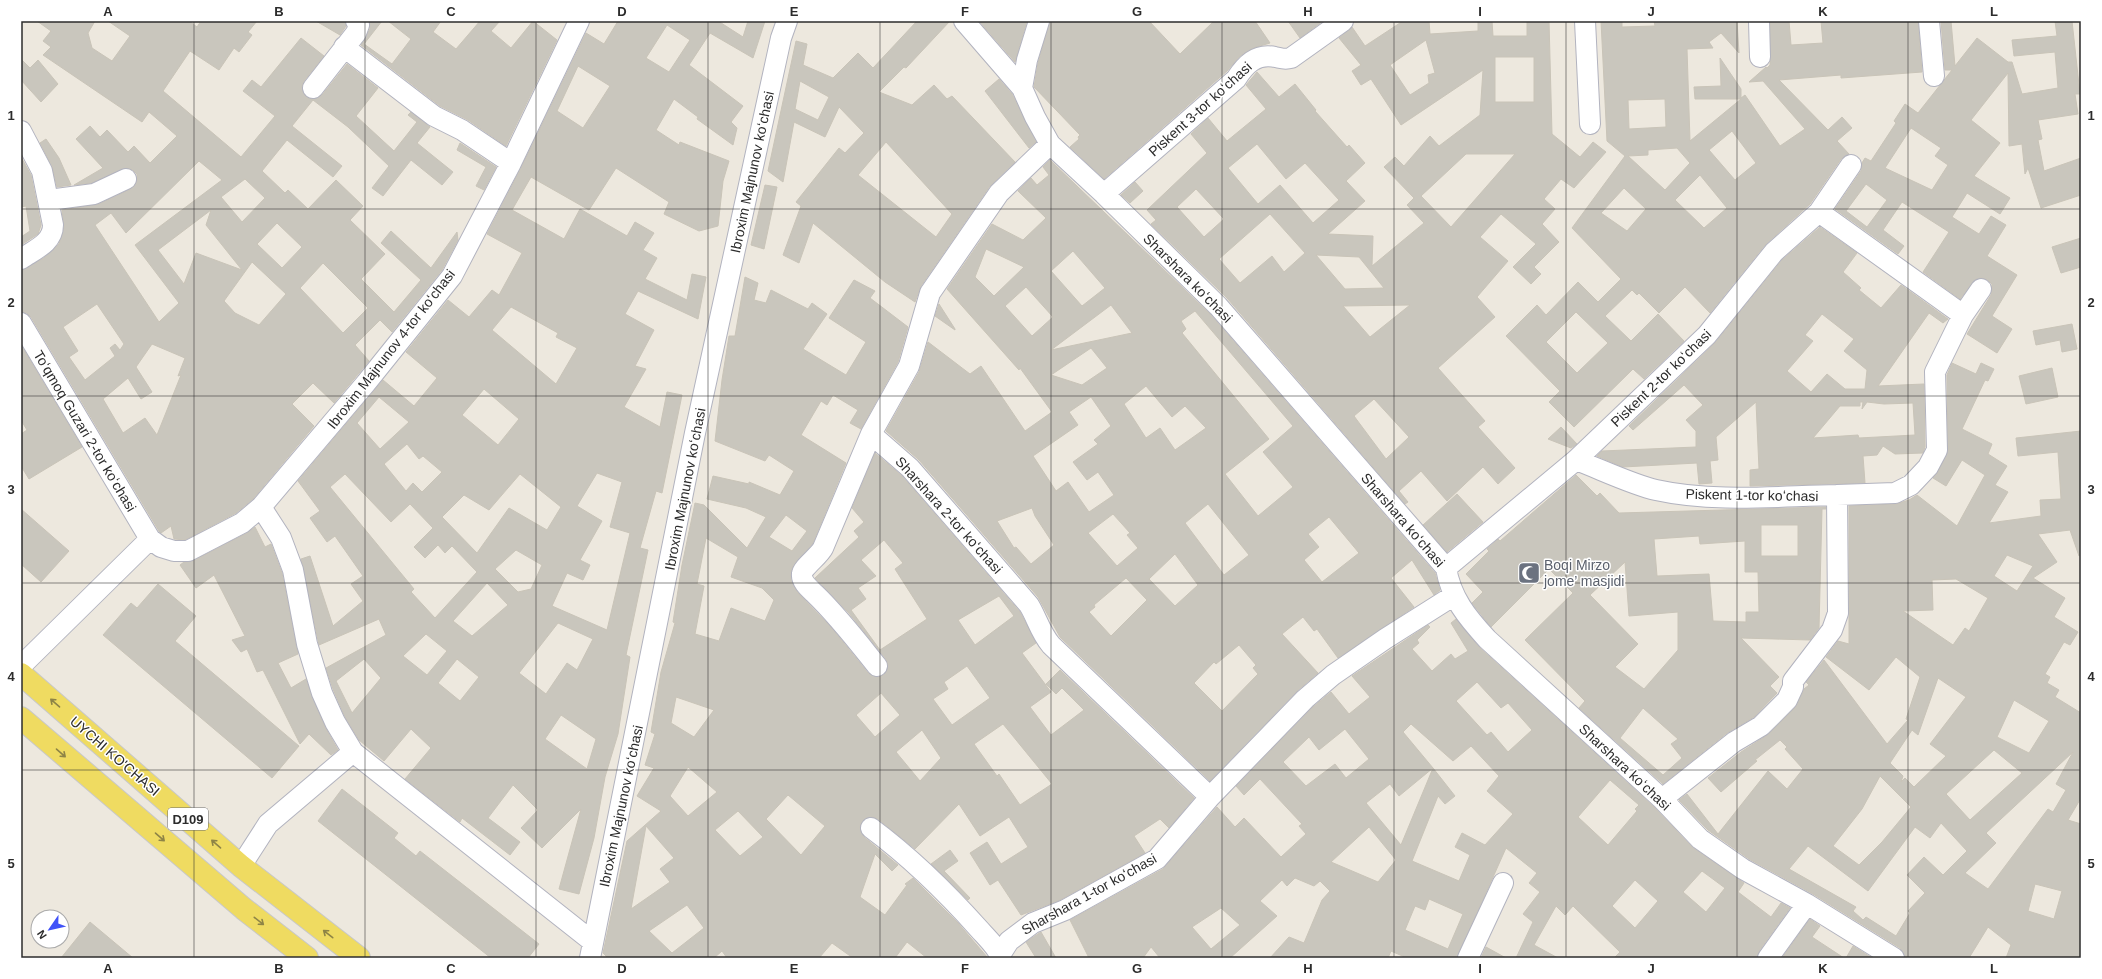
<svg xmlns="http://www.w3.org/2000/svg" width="2102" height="979" font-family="Helvetica,sans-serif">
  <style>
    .building { fill: #c9c6bd; stroke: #c9c4b8; fill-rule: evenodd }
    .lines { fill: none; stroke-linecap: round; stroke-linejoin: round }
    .minor-casing { stroke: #b2b3bf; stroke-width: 22 }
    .major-casing { stroke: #c8c8c8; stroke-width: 24 }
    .minor { stroke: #fff; stroke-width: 20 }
    .major { stroke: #efdb61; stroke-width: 22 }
    .oneway { stroke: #8e8446 }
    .grid { fill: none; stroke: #2c2c2c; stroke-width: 1; stroke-opacity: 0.55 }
    .labels { text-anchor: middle; stroke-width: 3; stroke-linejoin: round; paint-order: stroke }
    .shield { fill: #fff; stroke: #6b6b6b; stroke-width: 1 }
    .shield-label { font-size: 13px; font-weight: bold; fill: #2c2c2c }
    .street-label { font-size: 14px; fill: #2c2c2c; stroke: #fff }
    .worship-label { font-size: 14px; fill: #5b616d; stroke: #fff; text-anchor: start }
    .neatline { fill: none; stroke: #2c2c2c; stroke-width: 1.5 }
    .grid-label { font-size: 13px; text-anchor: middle; font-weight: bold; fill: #2c2c2c }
  </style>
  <rect width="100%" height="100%" fill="#ede8de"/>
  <path class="building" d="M37,21H95L88,33L92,48L112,61L130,36L108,21H189L197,27L201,21H257L248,32L252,35L239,52L234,48L219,70L190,51L163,91L241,157L275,116L243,91L252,80L261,87L301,38L324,56L304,81L302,87L306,97L312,99L322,95L347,64L378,88L356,116L394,151L417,122L408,115L411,112L430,127L417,143L453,172L442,185L411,160L383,196L372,188L389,166L348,127L313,100L292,126L342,166L333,177L287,140L262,171L285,193L288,190L308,209L336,180L363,206L350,220L385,254L361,279L394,312L421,280L381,243L391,231L431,268L457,232L458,240L442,270L392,332L380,320L355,345L369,361L334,403L313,383L292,404L314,426L253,499L236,513L185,540L174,539L171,526L161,533L159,531L31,317L27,313L21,312V270L44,258L59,244L64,227L62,210L99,204L131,189L137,180V174L133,170L127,168L91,183L74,185L103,168L76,139L90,126L100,137L107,130L128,152L134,146L150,163L177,136L149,112L142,122L43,55L51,47L43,41L51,31ZM199,161L222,180L135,245L179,303L159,322L95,225L111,213L126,233ZM245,179L265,198L242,222L221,197ZM211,210L206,225L242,270L196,253L184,284L158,250ZM277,223L302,247L282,268L257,244ZM252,262L286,294L259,325L235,313L224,301ZM323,263L368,308L343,333L300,288ZM97,304L124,344L120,350L115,344L110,348L115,356L85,380L69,357L78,351L63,327ZM152,344L185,358L178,376L181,375L157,435L145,418L123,433L103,399L128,378L141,399L152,392L136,367Z
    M316,21H345L346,26L340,35Z
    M369,21H382L364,44L392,64L411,39L388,21H441L433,32L456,49L480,21H500L491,31L511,48L533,21L557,40L506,146L468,120L440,106L361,45L370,29Z
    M618,21H718L743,37L748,21H765L753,58L710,33L689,65L743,106L731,122L737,128L733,145L697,119L698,117L674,99L656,130L679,145L680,142L729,161L723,181L718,226L699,231L664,214L669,202L616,168L589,210L531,177L512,210L564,239L580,209L627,236L635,222L654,233L643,250L657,258L645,279L687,300L692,274L706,277L698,319L638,291L625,314L654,330L635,366L646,369L624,407L660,427L667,392L682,395L662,493L656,491L640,548L648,550L626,655L630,657L618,734L605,777L594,838L579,894L559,889L581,809L542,848L521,828L538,810L513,785L488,818L520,842L510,855L462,818L460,822L405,779L431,748L411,729L384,761L359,740L345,717L333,689L326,668L386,635L379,619L319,645L301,559L310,556L333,626L363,601L351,584L363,576L335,536L327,542L310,518L320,511L298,481L383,380L414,406L437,378L406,352L448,300L469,317L492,290L499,295L522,253L487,234L521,168L586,33L604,44ZM667,25L690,40L669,72L646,58ZM578,66L610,86L583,128L557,111ZM511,307L558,333L556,337L577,348L556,384L492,330ZM484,389L519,419L498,445L462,415ZM379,397L409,422L380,449L357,423ZM407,444L419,459L423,456L442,472L422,492L413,483L406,491L384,464ZM597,473L622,482L610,527L630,533L607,630L552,606L567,573L583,580L590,565L580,560L602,521L577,506ZM345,474L391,522L410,504L433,528L414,547L425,558L438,545L445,553L452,546L477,572L435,618L411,592L414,589L330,487ZM520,474L561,507L547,530L509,508L477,553L442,517L464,495L489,510ZM516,550L542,565L531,589L518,592L495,569ZM487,583L508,605L472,636L453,621ZM558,623L593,639L577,670L567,663L546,694L519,673ZM426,634L447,651L427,675L403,656ZM364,659L381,678L352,713L336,681ZM457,659L479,677L460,701L438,683ZM561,715L596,739L587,769L545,739Z
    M917,21H950L906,68L904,67L879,92L912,105L934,85L947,99L952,96L1015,162L990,186L921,286L915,302L885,282L813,223L799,263L783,255L801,206L796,202L839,148L845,153L864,133L839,107L825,137L794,122L783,182L768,171L796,41L807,44L803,65L833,78L858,53L873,68ZM800,81L829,97L818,120L795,109ZM886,142L952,214L936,237L858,175Z
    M979,21H1027L1015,62Z
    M1050,21H1149L1180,54L1214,21H1255L1270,43L1253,48L1240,56L1227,71L1104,179L1070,147L1079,139L1078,137L1080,135L1034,87L1038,63Z
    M1288,21H1323L1300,38Z
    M1403,21H1429L1430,34L1478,31V21H1492L1493,36H1527V21H1549L1552,134L1580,157L1593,142L1606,152L1574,188L1561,179L1544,199L1555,209L1542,224L1559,242L1534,267L1541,274L1531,284L1513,267L1536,244L1501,214L1480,237L1508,261L1477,297L1495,317L1438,368L1485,421L1478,427L1515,468L1498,484L1483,467L1447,501L1421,471L1399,491L1408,502L1405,504L1227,298L1151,224L1156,220L1147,210L1207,153L1191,134L1208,118L1227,141L1266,109L1246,85L1257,72L1279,97L1295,84L1316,110L1315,111L1347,147L1349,145L1365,163L1346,181L1365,201L1328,234L1373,236L1372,266L1424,223L1407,205L1414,198L1384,167L1395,157L1404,166L1430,136L1439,146L1480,115L1483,70L1401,125L1371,79L1361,85L1352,71L1361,65L1339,38L1352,27L1365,46ZM1426,40L1435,73L1428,75L1429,83L1410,95L1390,65ZM1495,57H1534V102H1495ZM1257,144L1286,179L1305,163L1339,200L1313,223L1280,185L1258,204L1228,168ZM1466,154H1515L1451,227L1421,196ZM1196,189L1224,219L1204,237L1177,207ZM1270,214L1305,253L1284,272L1272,256L1240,283L1219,259ZM1316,255L1359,257L1384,288L1345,289ZM1410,305L1370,337L1343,306ZM1374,399L1409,437L1386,459L1354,416Z
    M1601,21H1622V27L1655,26L1654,21H1737L1739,53L1721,33L1709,42L1713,48L1687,49L1690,141L1741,99H1695L1694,87L1721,86L1720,58L1741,89V98L1745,95L1780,146L1805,129L1763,81L1749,82L1766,67L1767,68L1770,65V21H1789L1791,45L1823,43L1821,21H1918L1922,72L1841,78V75L1779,80L1828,130L1842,117L1852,128L1837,141L1849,154L1841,159L1810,204L1765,245L1710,313L1685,287L1659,313L1639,293L1637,295L1632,290L1605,316L1631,341L1658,314L1684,341L1644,379L1633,369L1574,427L1549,402L1560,391L1506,336L1537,305L1546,315L1578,282L1598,302L1621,279L1572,228L1625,156L1607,141ZM1665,99L1666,127L1629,129L1628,100ZM1732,131L1756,163L1735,180L1709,150ZM1677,148L1690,163L1665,190L1628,156L1648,155V150ZM1700,175L1727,208L1704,228L1675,200ZM1624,188L1646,209L1627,231L1601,213ZM1576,312L1608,343L1577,373L1546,342Z
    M1941,21H1951L1955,66L1977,38L2008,62H2012L2022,94L2058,88L2055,52L2014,56L2012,40L2057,36L2055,21H2072L2080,94H2075L2078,114L2038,120L2042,139L2038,140L2044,171L2081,158V195L2041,208L2028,168L2025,174L2022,144L2009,146L2008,73L1971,120L2000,143L1974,176L2010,198L2000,214L1967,193L1952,217L1979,234L1991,216L2006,225L1987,256L2017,275L1992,316L2012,329L1997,353L1967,334L1991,295L1992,284L1988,280L1982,278L1976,279L1960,299L1923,272L1949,232L1902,202L1883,230L1904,246L1898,254L1835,209L1861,171L1862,163L1865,158L1871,161L1896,123L1894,121L1905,104L1918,113L1952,70H1945ZM1911,128L1941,148L1935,156L1948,165L1932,190L1885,168ZM1866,184L1887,200L1867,227L1846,211Z
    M21,59L30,68L38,60L58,84L41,102L21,80Z
    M999,79L1012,94L1036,142L1029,148L985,91Z
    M46,139L59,158L71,185L57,187L52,166L40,143Z
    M460,143L496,167L484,190L476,186L486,167L457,150Z
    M21,157L31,175L41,225L38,234L21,245V237L30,231L26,206L21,207Z
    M1050,160L1210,314L1435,573L1440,590L1434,595L1412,560L1391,578L1414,607L1338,658L1317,629L1314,631L1303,617L1282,634L1318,673L1297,691L1210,781L1060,637L1038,597L919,460L886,431L919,372L928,342L970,374L981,366L1025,431L1052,412L1020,368L1019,370L947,289L992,224L1023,240L1046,218L1018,191L1031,178L1037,185L1049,175L1043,167ZM986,249L1024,267L994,296L975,277ZM1073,251L1105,288L1082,306L1051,271ZM1026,287L1053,317L1032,336L1005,306ZM1111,305L1132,333L1051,350ZM1195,311L1293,426L1263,452L1293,487L1258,516L1225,474L1269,439L1182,333L1186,329L1181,321ZM1091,348L1107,368L1082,385L1051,375ZM1146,386L1172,417L1185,406L1206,428L1175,450L1160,428L1146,438L1124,404ZM1091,397L1111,426L1094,440L1098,444L1073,462L1087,480L1098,472L1114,495L1089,512L1068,482L1056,491L1033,456L1078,425L1069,412ZM1208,504L1249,555L1224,575L1185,523ZM1032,508L1035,516L1054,545L1031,564L1016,547L1014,548L997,521ZM1113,514L1130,533L1127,535L1138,548L1117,566L1088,533ZM1329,517L1359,553L1322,582L1304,560L1319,547L1308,534ZM1175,554L1198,585L1175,606L1149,579ZM1126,578L1147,600L1111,636L1089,612L1095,607L1094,605ZM1239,645L1256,665L1253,668L1258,674L1222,711L1194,683L1214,662L1216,664Z
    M1135,182L1143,191L1130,203L1121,195Z
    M765,185L777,187L764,249L751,245Z
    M1820,227L1857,253L1843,272L1861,288L1859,290L1881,308L1901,285L1948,319L1943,323L1929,313L1878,386L1924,384L1925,447L1923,453L1895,454L1883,446L1877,455L1863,456L1865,483L1750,486V470L1759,469L1756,402L1716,437L1718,460L1710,461L1712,483L1699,484L1697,463L1623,467L1597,456L1602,451L1696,447V431L1686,420L1703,405L1684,385L1633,430L1629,426L1715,343L1782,260ZM1822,314L1854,339L1844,351L1867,370L1865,389H1845L1827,374L1811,392L1787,371L1813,341L1805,335ZM1860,402H1863L1862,409L1867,402L1884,404L1913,403L1915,435L1859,438L1858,435L1813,438L1840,406H1860Z
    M2081,238V267L2061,273L2052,247Z
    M745,277L758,283L754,300L766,303L771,290L808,309L812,303L827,314L803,349L846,375L866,342L829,318L854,280L875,291L870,298L908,327L898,362L861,429L850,423L858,410L833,395L827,405L821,401L801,435L846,463L813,543L792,568L791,580L798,593L831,627L868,673L878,677L884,675L888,665L886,659L848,612L815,578L859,537L854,531L864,522L852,508L875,453L902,476L1020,612L1036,643L1022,653L1051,692L1030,707L1051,735L1084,710L1062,688L1056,694L1046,684L1060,670L1194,798L1169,828L1160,819L1134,836L1145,853L1060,900L1021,915L998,880L990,885L970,853L987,842L1001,864L1028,847L1009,817L980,836L959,804L915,849L878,819L872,817L862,821L860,827L864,837L898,865L892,871L875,854L860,897L885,915L907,885L905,884L913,878L958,923L988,958H927L907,942L895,958H853L832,943L819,958H727L722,951L714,958H608L603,953L627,841L661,811L637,796L654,768L645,765L655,734L651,732L661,672L675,623L673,622L682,565L695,503L704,505L747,548L766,517L746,508L707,499L713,476L749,484V482L780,495L794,471L769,455L765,461L715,441L722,380L729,336H735ZM786,515L807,531L792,551L769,537ZM706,538L738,557L731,577L762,588L774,600L765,621L731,608L719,641L695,634L704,586L697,584ZM884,540L903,563L895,569L927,619L880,650L851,610L866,599L858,588L876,576L861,560ZM999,596L1014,616L975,645L958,620ZM967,666L990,698L952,725L933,699L948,689L944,682ZM881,693L900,715L875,737L856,715ZM676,697L714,710L694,737L671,723ZM1003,724L1052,784L1020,805L999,774L997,776L974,744ZM922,730L941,758L920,781L896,752ZM688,767L717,792L688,816L670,796ZM788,795L825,826L801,855L766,819ZM738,811L763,837L740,856L715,830ZM646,826L674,858L660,869L670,882L631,909ZM687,905L704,928L672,953L649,931Z
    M939,304L955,329V330L935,316Z
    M2072,324L2077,349L2062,352L2060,340L2036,345L2033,331Z
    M21,345L82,447L29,479L21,466V434L27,430L21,420Z
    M1952,363L1976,374L1981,363L1994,369L1988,381L1985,380L1962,429L1992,444L1988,454L2007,466L1995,485L2008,492L1989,523L2041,516L2040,500L2061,499L2058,452L2018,456L2016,438L2081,431V555L2079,556L2070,530L2038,534L2057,562L2033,578L2065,598L2054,617L2078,632L2070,645L2064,642L2045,674L2050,677L2047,683L2059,690L2055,697L2081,713V798L2068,820L2081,824V958H2006L2011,945L1988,927L1969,958H1905L1900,948L1813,894L1749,859L1708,830L1679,800L1687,794L1718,834L1768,771L1787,789L1803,769L1785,749L1787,747L1780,740L1755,760L1757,761L1721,792L1708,778L1741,752L1769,734L1795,708L1804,689L1809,685L1806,682L1824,660L1887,744L1908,720L1906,719L1920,677L1896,657L1869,690L1826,657L1838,641L1849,644V506L1896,504L1909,500L1917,495L1957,526L1985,475L1962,460L1946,486L1933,478L1938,472L1948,450L1947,375ZM2007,555L2033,566L2017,591L1994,576ZM1956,579L1988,598L1969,631L1965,628L1953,645L1903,611L1933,610L1932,580ZM1938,678L1966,697L1930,744L1946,756L1914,787L1905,778L1901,782L1903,776L1890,763L1912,730L1918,735ZM2014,700L2049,721L2029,753L1997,737ZM1994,750L2022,773L1970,820L1946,794ZM2073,752L2056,784L2066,790L2053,812L2048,809L1988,889L1965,873L1996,843L1986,833ZM1880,776L1911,807L1882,842L1859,865L1833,846L1862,809ZM1941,823L1967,851L1943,875L1924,857L1907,875L1925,893L1908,911L1910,913L1896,936L1866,917L1863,920L1853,911L1856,907L1789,869L1808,846L1868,891L1915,827L1930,838ZM2035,884L2062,891L2054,919L2028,911Z
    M2052,368L2058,397L2026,404L2019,376Z
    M1561,427L1577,444L1571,448L1548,439Z
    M1576,475L1597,496L1600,493L1619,513L1826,507V509H1822L1819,628L1810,640L1741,638L1779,677L1770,686L1777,693L1754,717L1727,733L1663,784L1579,708L1585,701L1525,640L1573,593L1549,569L1491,627L1472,603L1483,592L1466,574L1489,551L1487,549L1498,539L1500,541ZM1761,525H1798V556H1761ZM1699,536L1700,544L1745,541V572H1758L1759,612H1746V622L1713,621L1709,574L1657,576L1654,539ZM1625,562L1629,616L1678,612V650L1644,689L1615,667L1638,644L1590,595ZM1643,708L1678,739L1671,744L1682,758L1663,775L1620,738Z
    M1457,494L1483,522L1447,552L1423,525Z
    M21,509L69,551L41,582L21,564Z
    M255,527L265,547L271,544L282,573L298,654L278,663L291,688L306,679L325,727L338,750L331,755L309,734L300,744L263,670L257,672L247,649L241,652L232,640L245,636L214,575L196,588L180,565L184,562L193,561L247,533Z
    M158,584L196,616L175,641L299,746L272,778L103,635L131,603L137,608Z
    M1456,619L1479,647L1654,807L1692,847L1744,883L1738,892L1771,917L1781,903L1790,908L1759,951L1757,958H1614L1620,952L1573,906L1565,915L1556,906L1534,945L1558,958H1516L1533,922L1523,914L1540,892L1529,883L1537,873L1506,848L1457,958H1407L1391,951L1388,958H1270L1289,937L1304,943L1322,900L1330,891L1320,881L1314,886L1295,878L1287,886L1282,880L1260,901L1277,916L1230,958H1160L1151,947L1143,958H1089L1070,920L1163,869L1217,807L1235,827L1244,818L1281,857L1306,834L1299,826L1302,824L1260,779L1244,795L1236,786L1313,707L1331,692L1349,714L1370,697L1352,676L1428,625L1430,627L1417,640L1419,643L1412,649L1432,671L1451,654L1455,659L1468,651L1451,623ZM1477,682L1501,708L1508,703L1532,730L1508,752L1491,732L1487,735L1456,701ZM1411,724L1453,761L1471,746L1499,776L1487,791L1513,814L1485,845L1462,833L1455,847L1470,855L1459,881L1412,861L1438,796L1445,804L1455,796L1433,768L1401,845L1366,803L1390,784L1399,796L1433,768L1403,732ZM1345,729L1369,759L1346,778L1335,764L1306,786L1283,762L1309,737L1319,750ZM1610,780L1639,805L1635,809L1637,811L1608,845L1578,817ZM1369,827L1396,860L1378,882L1331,862ZM1702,871L1725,888L1706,912L1683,892ZM1635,880L1658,901L1635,928L1612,906ZM1429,899L1463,914L1448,949L1405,930L1415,906L1425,910ZM1221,908L1240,925L1211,949L1192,927Z
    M342,789L398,833L394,838L416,856L420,851L539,944L528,958H491L318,821Z
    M950,850L958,861L944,871L970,898L968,900L931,864Z
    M1810,919L1820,926L1812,937L1844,958H1782Z
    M90,922L133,958H61Z
    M1041,932L1056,958H1036L1026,942Z
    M1853,946L1872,958H1846Z
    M1486,947L1506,958H1481Z"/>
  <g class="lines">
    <g class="minor-casing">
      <path id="minor" d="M964,21L1022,88L1035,117L1050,144L1104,194L1218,306L1446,568C1451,598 1467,617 1487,639L1662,799L1700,839L1743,869L1807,904L1894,958
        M1585,21L1590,124
        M1759,21L1760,57
        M1929,21L1934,76
        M344,47L434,116L462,130L511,163
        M313,88L356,33L359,25L356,21
        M1022,88L1027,60L1039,21
        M21,131L42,171L53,225C53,243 34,250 21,259
        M1050,144L999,193L930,293L909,366L871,434L910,468L1029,605C1037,618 1040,632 1051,645L1210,797
        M1104,194L1236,79C1245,65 1256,53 1275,57C1281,58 1284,60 1291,58L1343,21
        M49,200L94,194L126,179
        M1819,212L1963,315
        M21,323L150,539L161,547L174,551H188L242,523L261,507L366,383L452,276L511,163L579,21
        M871,434L823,548C819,556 802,568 802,574C801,582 810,589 815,594C838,616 857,641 877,666
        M1576,460C1600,469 1633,485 1656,490C1715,503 1778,496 1837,495
        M261,507L281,538L293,570L307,644L322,693L335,722L353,752L593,942
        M1446,568L1576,460L1707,335L1774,252L1819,212L1851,165
        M21,666L150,539
        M1662,799L1734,742L1761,726L1787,700L1793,687V681L1832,630L1838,613L1837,495L1895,493L1911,485L1928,467L1937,450L1935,372L1963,315L1981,289
        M871,828C910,857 946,892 979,929C986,937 998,948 1001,958
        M241,866L268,824L353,752
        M1000,955L1009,941L1033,923L1065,910L1157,859L1210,797L1305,699L1333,675L1385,639L1453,596
        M590,958L695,433L781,38L787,21
        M1468,958L1503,883
        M1768,958L1807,904"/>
    </g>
    <g class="major-casing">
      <path id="major" d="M21,674L241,866L359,958
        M21,718L244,909L307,958"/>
    </g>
    <use href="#minor" class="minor"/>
    <use href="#major" class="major"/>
  </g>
  <defs><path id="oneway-shaft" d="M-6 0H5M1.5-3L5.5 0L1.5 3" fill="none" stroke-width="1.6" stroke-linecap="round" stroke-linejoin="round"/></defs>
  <g class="oneway">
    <use href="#oneway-shaft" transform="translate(55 703) rotate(-139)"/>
    <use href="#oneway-shaft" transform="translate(61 753) rotate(41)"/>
    <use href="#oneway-shaft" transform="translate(160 837) rotate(41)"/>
    <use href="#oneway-shaft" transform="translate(216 844) rotate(-139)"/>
    <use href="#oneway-shaft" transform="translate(259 921) rotate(38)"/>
    <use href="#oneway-shaft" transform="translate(328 934) rotate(-142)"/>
  </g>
  <path class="grid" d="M194,21V958M365,21V958M536,21V958M708,21V958M880,21V958M1051,21V958M1222,21V958M1394,21V958M1566,21V958M1737,21V958M1908,21V958M21,209H2081M21,396H2081M21,583H2081M21,770H2081"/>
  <defs>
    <g id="mosque-square" transform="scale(1.15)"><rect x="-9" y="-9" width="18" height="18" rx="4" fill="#6b7280" stroke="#fff"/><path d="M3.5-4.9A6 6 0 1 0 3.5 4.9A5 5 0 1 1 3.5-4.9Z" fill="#fff"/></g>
  </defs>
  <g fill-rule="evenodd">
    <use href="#mosque-square" x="1529" y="573"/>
  </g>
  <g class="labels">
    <rect class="shield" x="168" y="808" width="40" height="22" rx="3"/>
    <g class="shield-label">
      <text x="188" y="824">D109</text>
    </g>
    <g class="street-label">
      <text transform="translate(1200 109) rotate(-42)" y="5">Piskent 3-tor koʻchasi</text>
      <text transform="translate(752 172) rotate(-78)" y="5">Ibroxim Majnunov koʻchasi</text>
      <text transform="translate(1188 278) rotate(45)" y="5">Sharshara koʻchasi</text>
      <text transform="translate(391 349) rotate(-52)" y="5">Ibroxim Majnunov 4-tor koʻchasi</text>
      <text transform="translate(1661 378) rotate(-44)" y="5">Piskent 2-tor koʻchasi</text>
      <text transform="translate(85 431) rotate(59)" y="5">Toʻqmoq Guzari 2-tor koʻchasi</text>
      <text transform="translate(685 489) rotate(-79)" y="5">Ibroxim Majnunov koʻchasi</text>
      <text transform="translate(1752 495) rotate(1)" y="5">Piskent 1-tor koʻchasi</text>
      <text transform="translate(949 515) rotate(48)" y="5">Sharshara 2-tor koʻchasi</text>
      <text transform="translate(1403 520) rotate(49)" y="5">Sharshara koʻchasi</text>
      <text transform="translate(115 756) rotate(41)" y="5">UYCHI KO'CHASI</text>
      <text transform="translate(1625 767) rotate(43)" y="5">Sharshara koʻchasi</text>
      <text transform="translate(621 806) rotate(-78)" y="5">Ibroxim Majnunov koʻchasi</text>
      <text transform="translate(1089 894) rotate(-29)" y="5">Sharshara 1-tor koʻchasi</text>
    </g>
    <g class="worship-label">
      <text x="1544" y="570">Boqi Mirzo<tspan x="1544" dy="16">jome’ masjidi</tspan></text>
    </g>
  </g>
  <rect width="2102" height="979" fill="none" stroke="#ffffff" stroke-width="44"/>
  <g transform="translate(50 929) rotate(236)"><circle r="19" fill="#ffffff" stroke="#ababab"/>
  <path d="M0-3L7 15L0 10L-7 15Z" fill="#4052f8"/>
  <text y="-6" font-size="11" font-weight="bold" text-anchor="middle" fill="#2c2c2c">N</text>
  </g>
  <rect x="22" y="22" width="2058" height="935" class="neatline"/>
  <g class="grid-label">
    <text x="108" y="16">A</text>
    <text x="279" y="16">B</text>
    <text x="451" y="16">C</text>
    <text x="622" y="16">D</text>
    <text x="794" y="16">E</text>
    <text x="965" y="16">F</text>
    <text x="1137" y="16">G</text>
    <text x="1308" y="16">H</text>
    <text x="1480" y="16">I</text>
    <text x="1651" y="16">J</text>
    <text x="1823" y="16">K</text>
    <text x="1994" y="16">L</text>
    <text x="11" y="120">1</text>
    <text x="2091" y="120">1</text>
    <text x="11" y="307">2</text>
    <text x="2091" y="307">2</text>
    <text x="11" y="494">3</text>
    <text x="2091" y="494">3</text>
    <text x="11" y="681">4</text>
    <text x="2091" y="681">4</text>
    <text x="11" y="868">5</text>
    <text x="2091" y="868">5</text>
    <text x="108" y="973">A</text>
    <text x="279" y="973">B</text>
    <text x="451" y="973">C</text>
    <text x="622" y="973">D</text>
    <text x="794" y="973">E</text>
    <text x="965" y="973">F</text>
    <text x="1137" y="973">G</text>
    <text x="1308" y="973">H</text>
    <text x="1480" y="973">I</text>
    <text x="1651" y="973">J</text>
    <text x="1823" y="973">K</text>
    <text x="1994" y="973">L</text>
  </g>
</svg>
